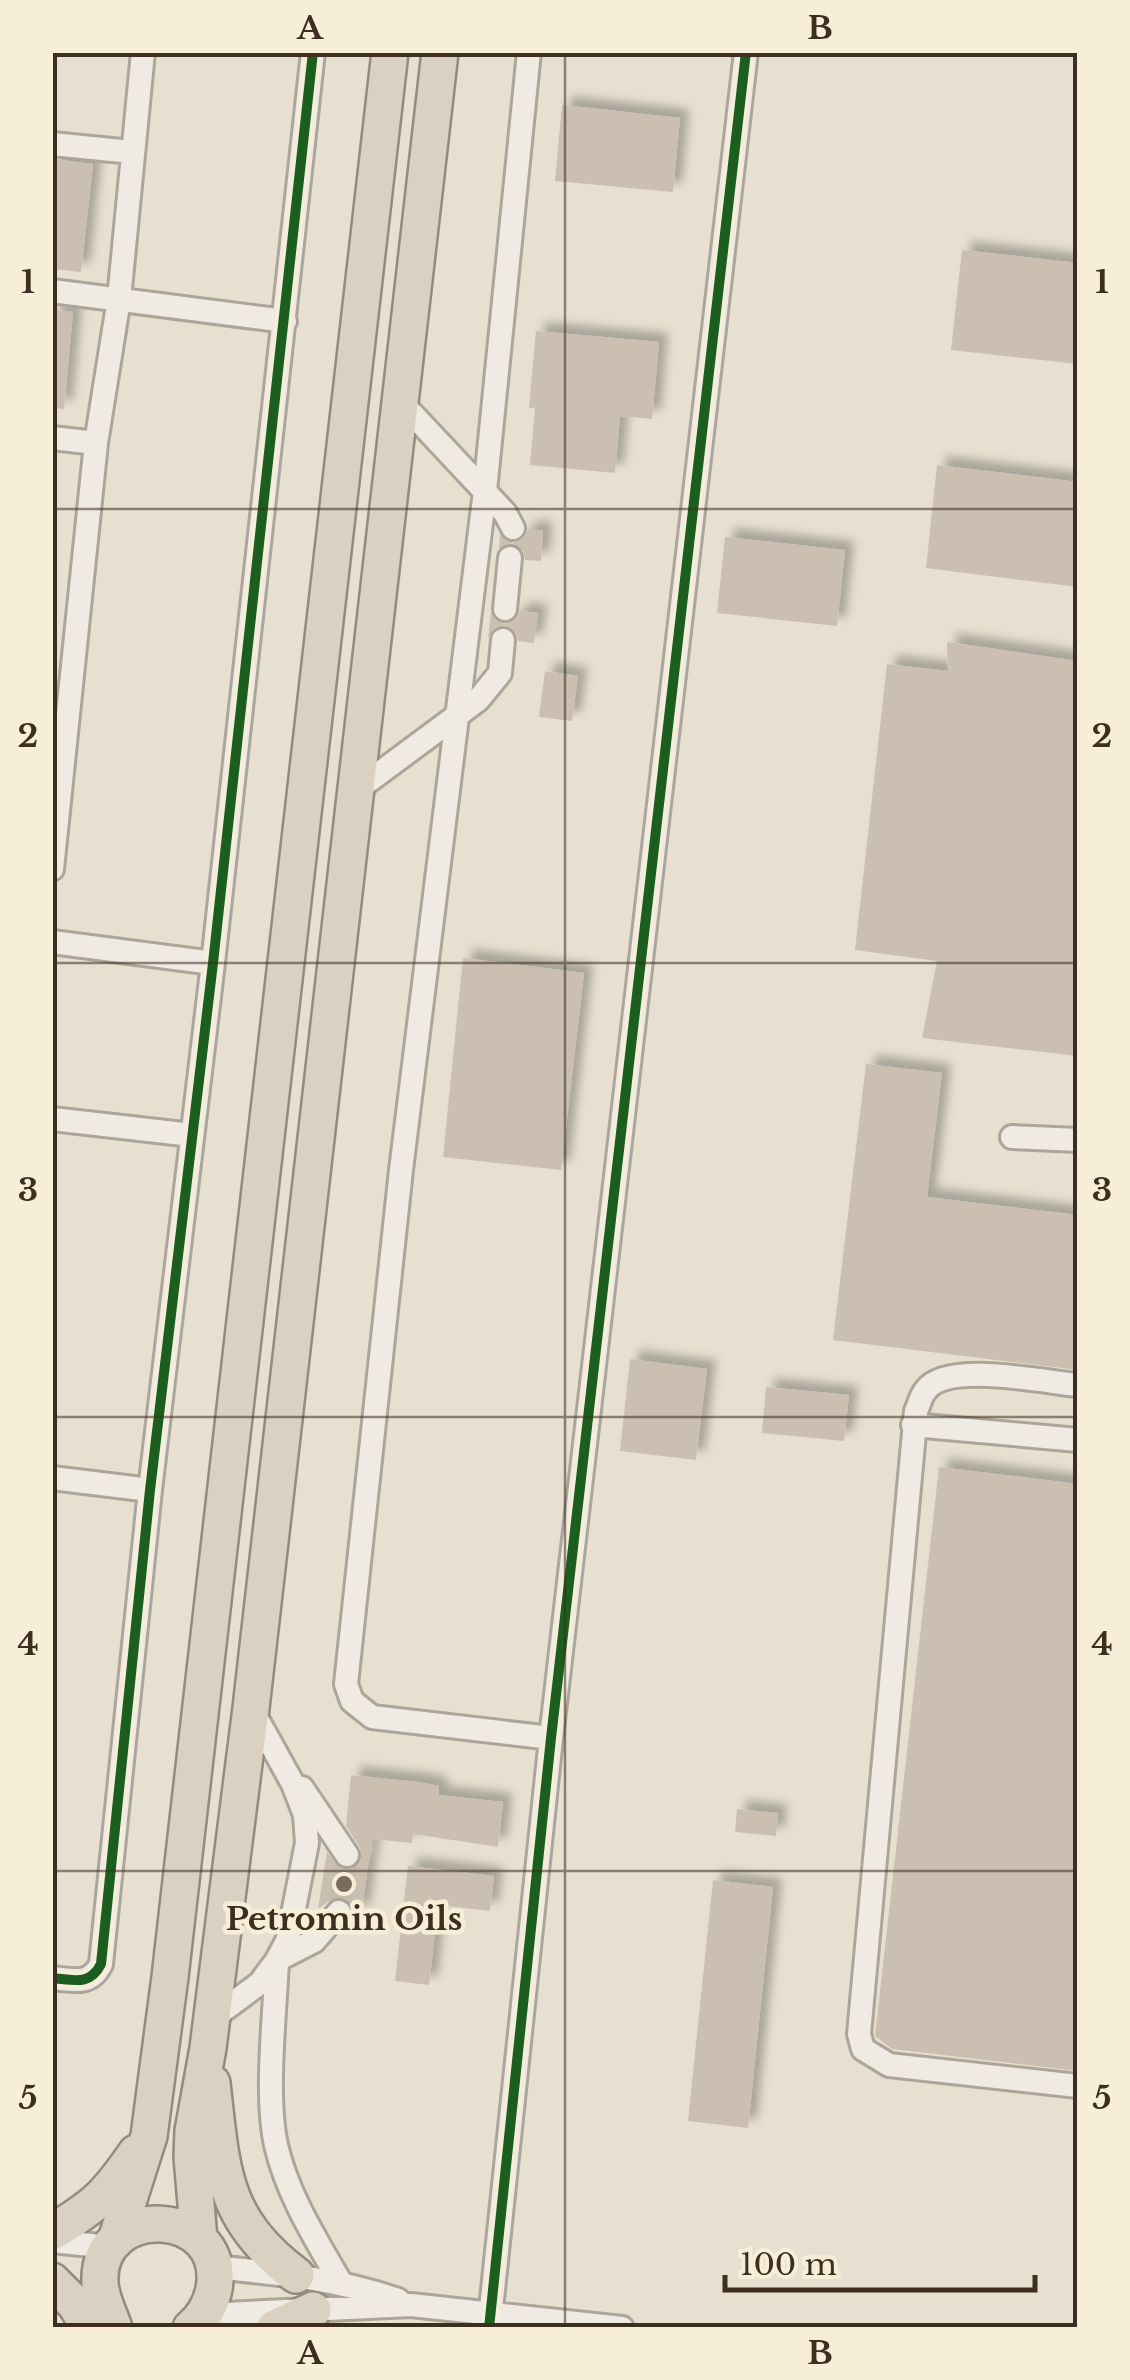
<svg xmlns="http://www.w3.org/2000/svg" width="1130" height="2380" font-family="'Libre Baskerville',serif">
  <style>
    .building { fill: #cbbfb2; filter: url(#shadow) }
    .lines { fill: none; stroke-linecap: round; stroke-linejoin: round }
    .minor-tunnel { stroke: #c5bcae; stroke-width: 22; stroke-dasharray: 22 11; stroke-linecap: butt }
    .minor-casing { stroke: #ada599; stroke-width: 28 }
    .highway-casing { stroke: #928b80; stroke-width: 40 }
    .minor { stroke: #efebe3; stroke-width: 22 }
    .highway { stroke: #dad1c2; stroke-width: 35 }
    .cycleway-casing { stroke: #f7eed8; stroke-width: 16 }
    .cycleway { stroke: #1b5e20; stroke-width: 10 }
    .grid { fill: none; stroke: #3d2e20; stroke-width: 2.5; stroke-opacity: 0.55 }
    .poi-dot { fill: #786c5e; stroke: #f7eed8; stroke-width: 4 }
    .labels { text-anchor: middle; stroke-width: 9; stroke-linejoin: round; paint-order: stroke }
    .poi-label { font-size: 32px; font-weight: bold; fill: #3d2e20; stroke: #f7eed8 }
    .neatline { fill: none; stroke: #3d2e20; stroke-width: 4 }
    .grid-label { font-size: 32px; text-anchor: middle; font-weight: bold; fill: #3d2e20 }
  </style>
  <defs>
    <filter id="shadow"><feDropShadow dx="9" dy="-9" stdDeviation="5" flood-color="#0004"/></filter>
  </defs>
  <rect width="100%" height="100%" fill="#e7e0d1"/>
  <path class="building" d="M562,105L680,118L673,192L555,181Z
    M52,159L93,164L81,272L52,269Z
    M962,250L1078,263V364L951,350Z
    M52,310L73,312L64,409L52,408Z
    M536,331L659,342L652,419L620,416L615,473L530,465L535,408H529Z
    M937,465L1078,482V587L926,568Z
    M528,529L543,531L541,561L525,560L523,551L512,543L499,548L500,535L513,543L525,537Z
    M725,537L845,550L837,626L717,613Z
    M520,611L538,613L534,643L518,641L516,633L505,625L496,627L488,638L491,612L496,621L505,624L517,618Z
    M947,642L1078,661V1056L922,1038L937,961L855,950L887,664L948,671Z
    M545,671L578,676L572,721L539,717Z
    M463,958L584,973L561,1170L443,1157Z
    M866,1064L942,1073L927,1197L1078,1215V1370L833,1340Z
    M630,1359L707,1369L696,1460L620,1451Z
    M766,1387L849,1395L844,1441L762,1433Z
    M939,1467L1078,1484V2071L892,2049L875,2036Z
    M351,1775L418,1782L439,1786L438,1795L503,1802L498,1847L413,1834L412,1843L372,1839L361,1915L354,1914L349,1901L341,1897L333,1898L318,1909L327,1852L341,1869L354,1868L361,1861L360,1848L346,1826Z
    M737,1809L778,1813L776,1836L735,1832Z
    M408,1866L494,1876L490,1911L438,1905L429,1985L395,1981Z
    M713,1880L773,1887L748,2128L688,2121Z"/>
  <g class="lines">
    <path class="minor-tunnel" d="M339,1912L347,1855"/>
    <g class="minor-casing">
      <path id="minor" d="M529,52L485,491L401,1170L346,1684L352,1701L372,1717L551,1738
        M52,144L132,152
        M52,291L285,321
        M401,402L505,513L513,528
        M52,438L96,443
        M505,609L510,558
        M354,792L478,700L500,673L503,640
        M52,869L96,443L119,299L143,52
        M52,942L213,963
        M52,1119L192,1135
        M1012,1137L1078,1140
        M1078,1385C1044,1382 947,1361 926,1390C921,1395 919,1405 916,1411L859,2034L863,2049L889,2065L1078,2086
        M913,1425L1078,1440
        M52,1478L150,1490
        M302,1788L347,1855
        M339,1912L314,1941L277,1960C275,2013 265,2095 276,2145C287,2194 316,2240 341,2283
        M52,1978C74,1980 90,1986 101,1964L150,1490L213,963L313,52
        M210,2020L260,1983L277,1960L288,1939L307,1843L305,1815L293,1784L251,1708
        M52,2241L110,2247
        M213,2267C277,2273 338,2279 398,2300
        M203,2315L411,2305L622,2328
        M489,2328L551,1738L746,52"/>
    </g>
    <g class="highway-casing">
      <path id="highway" d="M212,2083C222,2169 221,2219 296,2275
        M52,2232C96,2206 107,2195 136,2153
        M199,2239L192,2157L193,2131L208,2048L251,1708L440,52
        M116,2240L149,2136L170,1977L390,52
        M52,2281L75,2304L90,2328
        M114,2328C109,2313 101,2299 100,2283C96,2201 228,2206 214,2289C211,2304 203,2318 191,2328
        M275,2328L313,2310"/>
    </g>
    <use href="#minor" class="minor"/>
    <use href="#highway" class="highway"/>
    <g class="cycleway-casing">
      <path id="cycleway" d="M52,1978C74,1980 90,1986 101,1964L150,1490L213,963L313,52
        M489,2328L551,1738L746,52"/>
    </g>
    <use href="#cycleway" class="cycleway"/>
  </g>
  <path class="grid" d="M565,52V2328M52,509H1078M52,963H1078M52,1417H1078M52,1871H1078"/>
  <circle class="poi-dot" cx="344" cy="1884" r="10"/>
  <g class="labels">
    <g class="poi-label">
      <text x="344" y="1930">Petromin Oils</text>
    </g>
  </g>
  <rect width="1130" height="2380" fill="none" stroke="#f7eed8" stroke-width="110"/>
  <path d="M725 2275v15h310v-15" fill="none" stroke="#3d2e20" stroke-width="5"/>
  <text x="740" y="2275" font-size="30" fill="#3d2e20" stroke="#f7eed8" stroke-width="8" paint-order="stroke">100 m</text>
  <rect x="55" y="55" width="1020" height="2270" class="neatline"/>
  <g class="grid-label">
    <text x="310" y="39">A</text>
    <text x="820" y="39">B</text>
    <text x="28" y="293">1</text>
    <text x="1102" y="293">1</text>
    <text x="28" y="747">2</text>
    <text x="1102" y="747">2</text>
    <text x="28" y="1201">3</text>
    <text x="1102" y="1201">3</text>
    <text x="28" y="1655">4</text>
    <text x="1102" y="1655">4</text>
    <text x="28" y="2109">5</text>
    <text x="1102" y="2109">5</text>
    <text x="310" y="2364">A</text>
    <text x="820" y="2364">B</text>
  </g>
</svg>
